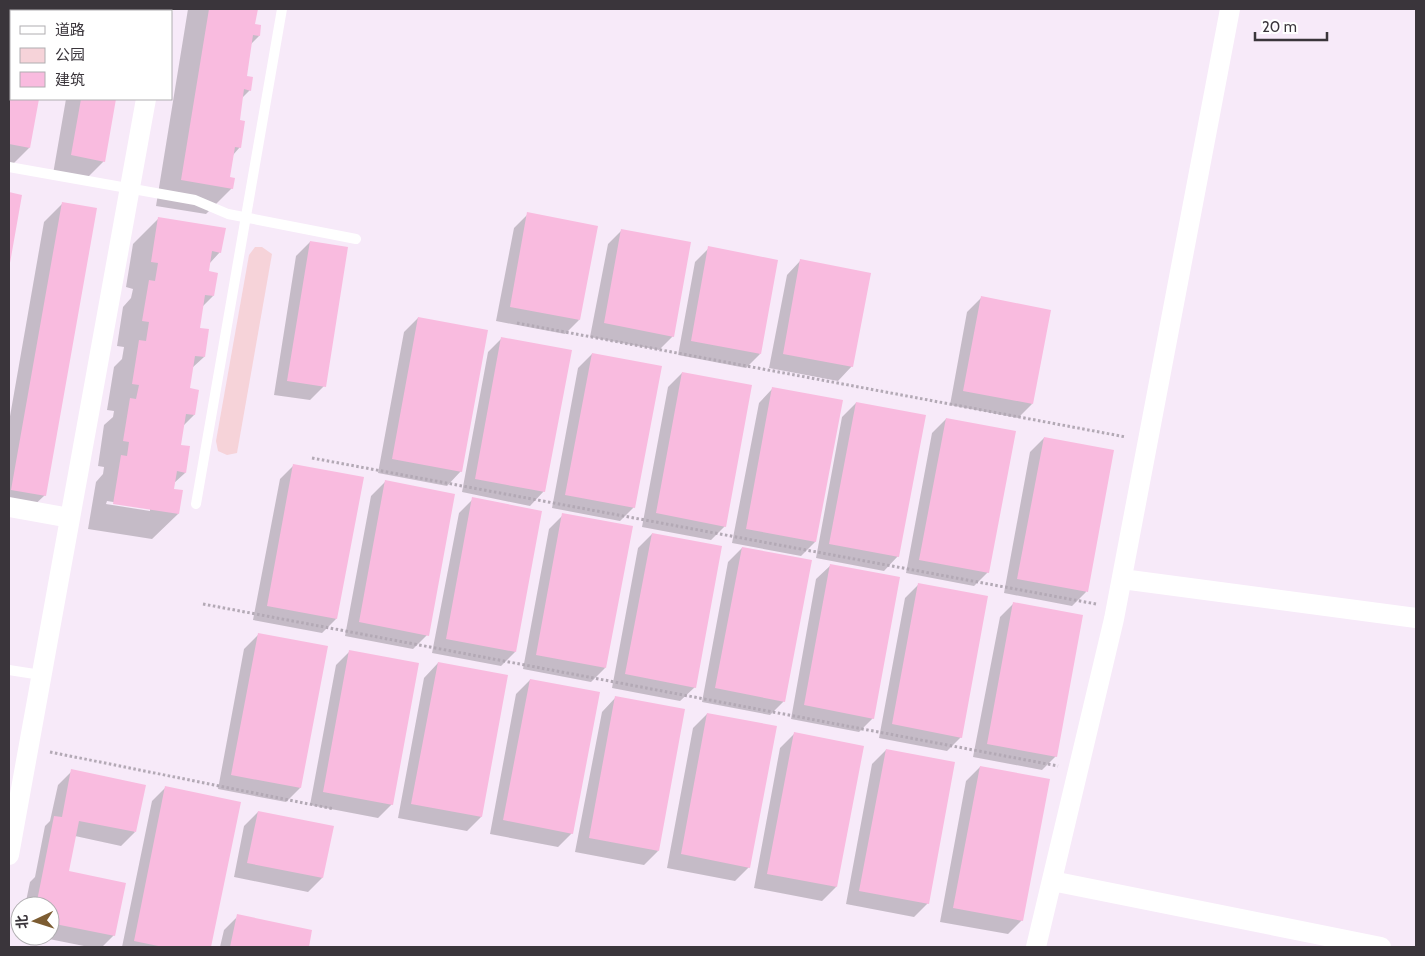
<svg xmlns="http://www.w3.org/2000/svg" width="1425" height="956" font-family="Cabin,'Noto Sans SC',sans-serif">
  <style>
    .green { fill: #f6d3d9 }
    .shadow { fill: #0003; fill-rule: evenodd }
    .building { fill: #f9bbdf }
    .lines { fill: none; stroke-linecap: round; stroke-linejoin: round }
    .path { stroke: #b3a9b5; stroke-width: 3; stroke-dasharray: 2.5 2.5; stroke-linecap: butt }
    .service { stroke: #fff; stroke-width: 10 }
    .minor { stroke: #fff; stroke-width: 20 }
  </style>
  <rect width="100%" height="100%" fill="#f7eaf9"/>
  <path class="green" d="M255,247H262L272,254L237,453L227,455L218,451L216,441L249,255Z"/>
  <path class="shadow" d="M9,9H54L53,11H11V99H38L29,148L11,166H9Z
    M82,9H131V11H82Z
    M188,9H256L254,25L260,26L259,36L251,44L245,77L250,90L242,98L238,121L240,147L233,155L229,178L232,188L206,214L156,206Z
    M66,99H115L104,161L86,179L53,174Z
    M9,194L20,196L9,262Z
    M63,203L45,495L26,513L9,510V422L44,222Z
    M528,214L579,320L565,334L496,321L514,228Z
    M159,218L220,252L209,264L207,272L213,296L202,307L198,329L204,357L192,368L188,389L194,415L183,426L179,446L185,473L173,484L172,490L178,514L152,539L88,529L96,482L103,474L104,467L98,466L104,425L113,417L114,411L107,410L114,367L122,359L124,347L117,346L123,307L131,298L133,289L126,287L133,244ZM107,501L150,508V511L106,504Z
    M622,230L673,336L659,350L590,337L608,244Z
    M310,242L324,386L310,400L274,395L296,256Z
    M709,248L760,354L746,368L678,355L695,262Z
    M801,260L852,366L838,381L769,368L787,275Z
    M981,298L1032,404L1018,418L950,405L967,312Z
    M418,318L461,471L447,486L378,473L404,332Z
    M502,338L544,491L530,506L462,492L488,352Z
    M592,354L634,507L620,521L552,508L578,368Z
    M682,373L725,526L711,540L642,527L668,387Z
    M773,388L815,542L801,556L732,543L759,403Z
    M856,403L898,556L884,571L816,558L842,417Z
    M946,419L988,572L974,586L906,573L932,433Z
    M1044,438L1086,592L1072,606L1004,593L1030,452Z
    M294,465L336,619L322,633L253,620L280,479Z
    M385,482L427,635L413,649L345,636L371,496Z
    M473,499L515,652L501,666L432,653L459,513Z
    M563,515L605,668L591,682L523,669L549,529Z
    M652,534L695,687L680,701L612,688L638,548Z
    M742,548L784,701L770,715L702,702L728,562Z
    M831,565L873,718L859,732L791,719L816,579Z
    M919,584L961,737L947,751L879,738L905,598Z
    M1014,603L1056,756L1042,770L973,757L1000,617Z
    M258,635L300,788L286,802L218,789L244,649Z
    M350,651L392,804L378,818L310,805L336,665Z
    M438,663L481,817L467,831L398,818L424,678Z
    M530,680L572,833L558,847L490,834L516,694Z
    M616,697L658,851L644,865L575,852L602,712Z
    M707,714L749,867L735,881L667,868L693,728Z
    M794,734L862,747L836,887L822,901L754,888L780,748Z
    M886,750L928,903L914,917L846,904L872,764Z
    M980,767L1022,920L1008,934L940,922L966,781Z
    M72,771L135,832L121,846L75,836L68,871L114,935L102,947H89L34,936H50V906H25L30,882L35,877L45,826L50,821L58,785Z
    M166,787L240,803L210,947H122L152,801Z
    M258,812L332,827L322,878L308,892L234,877L244,826Z
    M238,916L311,931L308,947H220L224,930Z"/>
  <path class="building" d="M19,9H55V11H18Z
    M97,9H132V11H96Z
    M209,9H258L255,24L261,25L260,36L253,35L247,76L253,77L251,91L244,89L240,120L245,121L241,148L235,147L230,177L235,178L233,189L181,180Z
    M10,56L11,99H39L30,148L9,144Z
    M81,99H116L105,162L71,155Z
    M9,192L22,195L10,263H9Z
    M62,202L97,208L46,496L11,490Z
    M527,212L598,226L580,320L510,307Z
    M158,217L226,228L221,253L212,251L209,271L218,273L214,296L205,295L200,328L209,329L205,357L195,356L190,388L199,390L195,415L186,414L181,445L190,446L186,473L177,471L174,489L183,490L179,514L113,504L121,455L127,456L129,442L123,441L130,398L136,399L139,385L132,384L139,340L146,341L149,322L142,321L149,280L155,281L158,263L151,262Z
    M621,229L691,242L674,337L604,323Z
    M310,241L348,247L326,387L287,381Z
    M708,246L778,260L761,354L691,341Z
    M800,259L871,273L853,367L783,354Z
    M981,296L1051,310L1033,404L963,391Z
    M418,317L488,330L462,472L392,459Z
    M501,337L572,350L545,492L475,479Z
    M592,353L662,366L635,508L565,495Z
    M682,372L752,385L726,527L656,513Z
    M772,387L843,400L816,542L746,529Z
    M856,402L926,415L899,557L829,544Z
    M946,418L1016,431L989,573L919,560Z
    M1044,437L1114,450L1088,592L1017,579Z
    M293,464L364,477L337,619L267,606Z
    M385,480L455,494L429,636L359,622Z
    M472,497L542,511L516,652L446,639Z
    M562,513L633,526L606,668L536,655Z
    M652,533L722,546L696,688L625,674Z
    M742,547L812,560L785,702L715,688Z
    M830,564L900,577L874,719L804,705Z
    M918,583L988,596L962,738L892,724Z
    M1013,602L1083,615L1057,757L987,744Z
    M258,633L328,646L301,788L231,775Z
    M349,650L419,663L393,805L323,792Z
    M438,662L508,675L482,817L411,804Z
    M530,679L600,692L573,834L503,820Z
    M615,696L685,709L659,851L589,838Z
    M707,713L777,726L750,868L681,854Z
    M794,732L864,746L837,887L767,874Z
    M886,749L955,762L929,904L859,891Z
    M980,766L1050,779L1023,921L953,908Z
    M71,769L146,785L136,832L79,821L69,871L126,883L115,936L50,923V906H36L54,816L62,817Z
    M165,786L241,802L211,947H163L134,941Z
    M258,811L334,826L323,878L247,863Z
    M237,914L312,930L309,947H230Z"/>
  <g class="lines">
    <path class="path" d="M517,323L1126,437
      M312,458L1096,604
      M203,604L1058,766
      M50,752L334,809"/>
    <path class="service" d="M9,167L195,200L228,214L356,239
      M196,504L282,9
      M9,670L41,675"/>
    <path class="minor" d="M162,11L163,9
      M9,507L70,518
      M1122,579L1416,618
      M9,855L146,99
      M1052,881L1381,947
      M1036,947L1114,619L1230,9"/>
  </g>
  <rect width="1425" height="956" fill="none" stroke="#3a353b" stroke-width="20"/>
  <rect x="10" y="10" width="162" height="90" fill="#ffffff" stroke="#b0aeb1"/>
  <rect x="20" y="26" width="25" height="8" fill="#ffffff" stroke="#b0aeb1"/>
  <text x="55" y="35" font-size="15" fill="#3a353b">道路</text>
  <rect x="20" y="48" width="25" height="15" fill="#f6d3d9" stroke="#b0aeb1"/>
  <text x="55" y="60" font-size="15" fill="#3a353b">公园</text>
  <rect x="20" y="72" width="25" height="15" fill="#f9bbdf" stroke="#b0aeb1"/>
  <text x="55" y="85" font-size="15" fill="#3a353b">建筑</text>
  <g transform="translate(35 921) rotate(266)"><circle r="24" fill="#ffffff" stroke="#b0aeb1"/>
  <path d="M0-4L9 19L0 12L-9 19Z" fill="#7c5c32"/>
  <text y="-8" font-size="14" font-weight="bold" text-anchor="middle" fill="#3a353b">北</text>
  </g>
  <path d="M1255 32v8h72v-8" fill="none" stroke="#3a353b" stroke-width="2.5"/>
  <text x="1262" y="32" font-size="15" fill="#3a353b" stroke="#ffffff" stroke-width="4" paint-order="stroke">20 m</text>
</svg>
